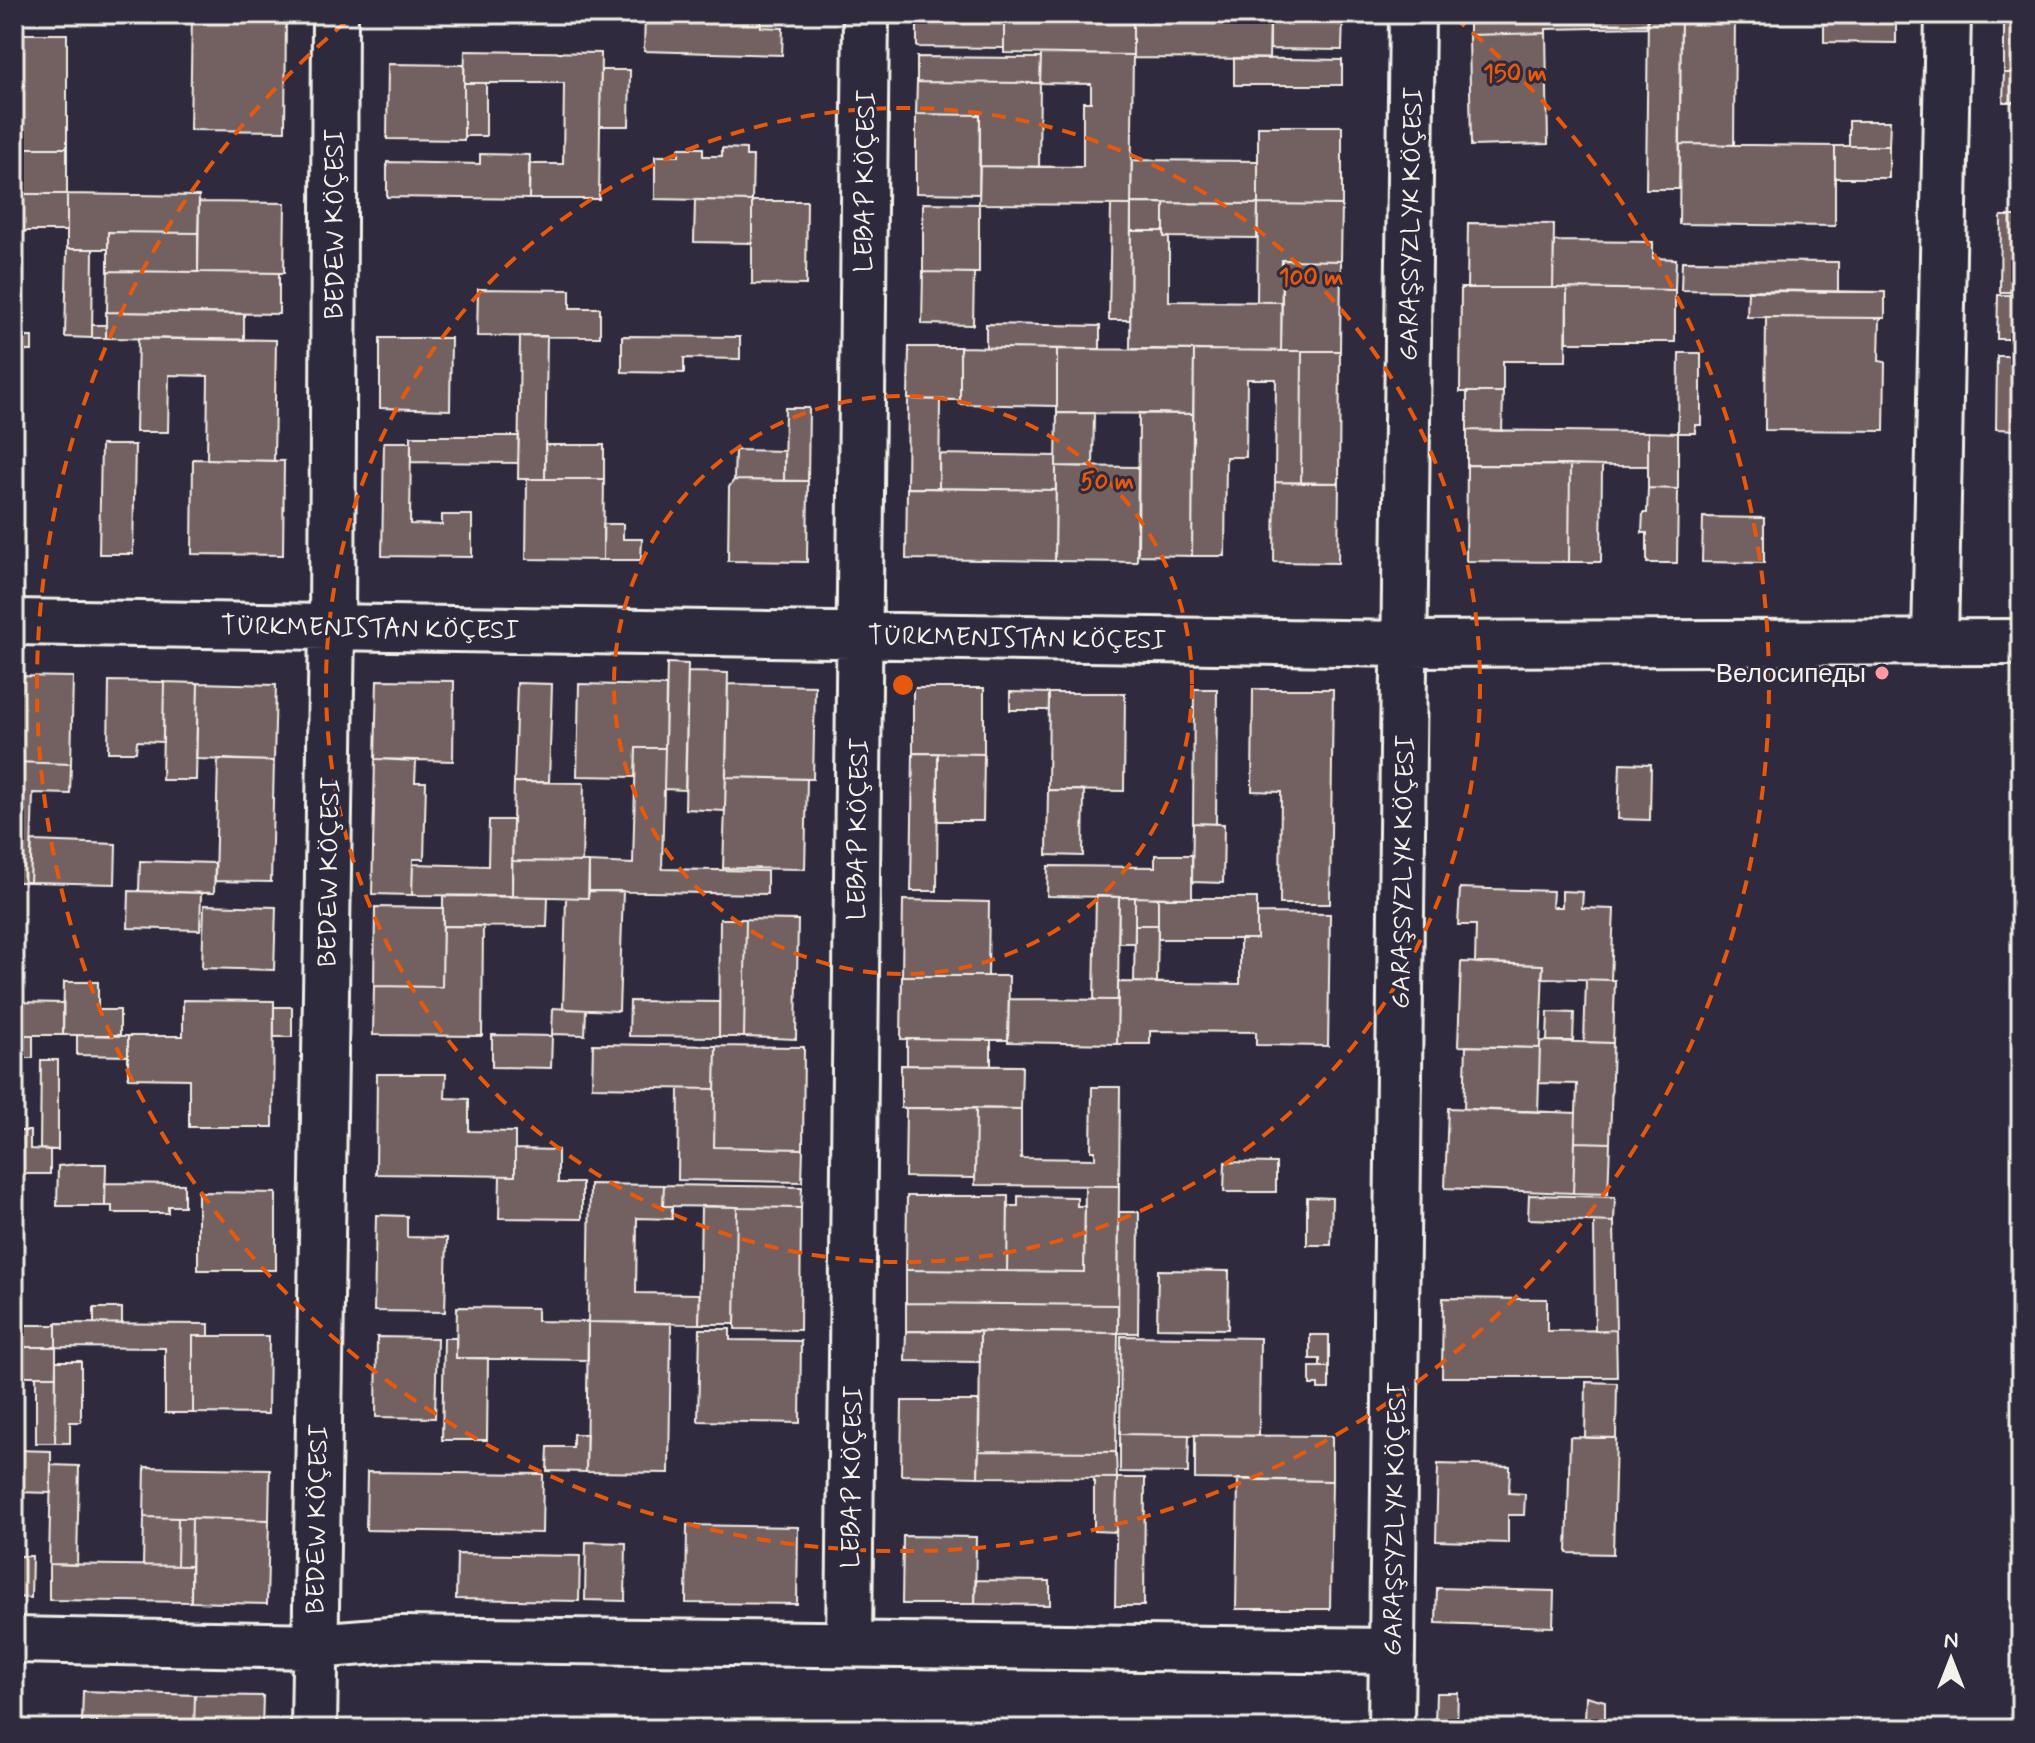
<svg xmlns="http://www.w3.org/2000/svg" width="2035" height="1743" font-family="Mynerve,sans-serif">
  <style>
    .building { fill: #736060; stroke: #f4f1e8; stroke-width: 2 }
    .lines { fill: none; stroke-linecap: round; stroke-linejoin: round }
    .minor-casing { stroke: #f4f1e8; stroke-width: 50 }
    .minor { stroke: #2f2a3d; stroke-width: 44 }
    .ring { fill: none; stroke: #e8590c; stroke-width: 4; stroke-dasharray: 14 10 }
    .poi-dot { fill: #ff9aa2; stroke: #2f2a3d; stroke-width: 3 }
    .labels { text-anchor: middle; stroke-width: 6; stroke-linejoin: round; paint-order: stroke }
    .street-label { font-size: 26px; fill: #f4f1e8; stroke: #2f2a3d }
    .poi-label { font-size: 26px; fill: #f4f1e8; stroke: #2f2a3d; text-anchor: end }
    .centre { fill: #e8590c; stroke: #2f2a3d; stroke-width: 4 }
    .ring-label { font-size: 24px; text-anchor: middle; font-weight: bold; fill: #e8590c; stroke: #2f2a3d; stroke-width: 6; stroke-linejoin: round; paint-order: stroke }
  </style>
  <rect width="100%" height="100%" fill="#2f2a3d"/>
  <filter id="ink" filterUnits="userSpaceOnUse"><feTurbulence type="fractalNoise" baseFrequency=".0125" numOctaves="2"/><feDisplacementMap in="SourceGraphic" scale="16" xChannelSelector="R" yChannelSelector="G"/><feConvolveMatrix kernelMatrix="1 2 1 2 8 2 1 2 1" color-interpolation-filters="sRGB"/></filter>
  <g filter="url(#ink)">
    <path class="building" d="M192,14H286L285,131L190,130Z
      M645,14H761V27L783,28L782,55L644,51Z
      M917,14H1004V48L917,47Z
      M1004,14H1133V55L1004,53Z
      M1133,14H1270L1269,59L1133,58Z
      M1270,14H1343L1342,50L1270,49Z
      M1469,14H1648L1647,27L1546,29V33L1469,35Z
      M1648,14H1681L1679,189H1646Z
      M1681,14H1735L1734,145L1680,144Z
      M1824,14H1896V43L1824,42Z
      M2004,14H2021V73H2004Z
      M1546,33L1548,144L1471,146L1469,35Z
      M22,34H67V148H22Z
      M14,49H22V87H14Z
      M465,51L601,53L599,199H529V164H563L564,83H464Z
      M1041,54L1133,55L1131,205L979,204L980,166L1083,167V102H1091V84L1040,83Z
      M917,57L1041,58L1040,83L917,82Z
      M1234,58L1342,60V85H1234Z
      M388,64L464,65V140L387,139Z
      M601,70H630L629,126H600Z
      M2004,73H2021V102H2003Z
      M917,82L1040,83L1039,167L980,166V115L916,114Z
      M464,83H486V136H464Z
      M916,114L980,115L979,194L916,193Z
      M1849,121H1890L1889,146H1849Z
      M1258,126H1342V205L1258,204Z
      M1680,144L1835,146V226L1679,224Z
      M1835,146H1889V178H1835Z
      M14,148H67V194H14Z
      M679,148H703V156H722V148L746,149V156H753L752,201L655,199V156H679Z
      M480,154L530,155L529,199L387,197V162L480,164Z
      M1132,160L1258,161V204L1131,203Z
      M14,194H67V231H14Z
      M67,194L199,196L198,233L108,232V249H67Z
      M695,200L752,201V243L694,242Z
      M752,201H807L806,285L752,284Z
      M199,202L285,203L284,273L198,272Z
      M923,203L979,204V273L923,272Z
      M1131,203H1164V231H1131Z
      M1164,203L1258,204L1257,238L1164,237Z
      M1258,204L1342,205L1341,261L1282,260V302H1257Z
      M1111,205H1131L1130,320H1109Z
      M2001,216H2021V292H2000Z
      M1468,223L1554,224L1553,288H1467Z
      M1131,231H1164V237H1169V301L1282,302L1281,351L1130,349Z
      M108,232L198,233V272L108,271Z
      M1554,241L1653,242V258L1676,259L1675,290L1553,288Z
      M67,249H93L92,338L65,337Z
      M1282,260L1341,261L1340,351H1281Z
      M1682,261L1838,262V292L1681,290Z
      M108,271L279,273V314L107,312Z
      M923,272L974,273L973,325L922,324Z
      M1461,288H1567L1566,361H1503V392H1460Z
      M1567,288L1675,290V342H1567Z
      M478,289L570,290V308H600V337L477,336Z
      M1748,290L1885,292V318L1747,317Z
      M1998,295H2021V339H1997Z
      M106,312L244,314V340L106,338Z
      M1766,317L1880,318L1879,361L1885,362L1884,431L1765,430Z
      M986,324L1100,326V349L986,348Z
      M92,325H106V338H92Z
      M520,336H547L545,479H518Z
      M622,336L740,337V359L684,358V373L622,372Z
      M14,337H32V351H14Z
      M138,338L276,340L274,461L207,459L208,376L169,375L168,432H136Z
      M380,338H451L450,410L380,408Z
      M909,347H960V400L908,399Z
      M960,347L1057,349V406L960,404Z
      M1057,349L1194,350L1193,414L1057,413Z
      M1194,350L1302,351L1301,483L1275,482L1276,379H1247L1246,457H1226L1225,556H1192Z
      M1302,351H1340L1339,483H1301Z
      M1679,353H1701V425H1695V433H1678Z
      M1997,356H2021V430L1996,429Z
      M1467,392H1503L1502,431L1467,430Z
      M908,399L940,400L939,488H907Z
      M785,408H809L808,481H784Z
      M1057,413H1094L1093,467L1056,466Z
      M1139,413L1193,414L1192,556L1138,555Z
      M1467,430L1648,432V466L1467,465Z
      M1648,432L1678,433V489L1648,488Z
      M411,436H519L518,463L411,462Z
      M384,442H411L410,524L442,525V515H472V557L382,556Z
      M101,445H135L133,554H99Z
      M545,445H604V479H545Z
      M735,450L784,451V481L734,480Z
      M939,454L1056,456V490L939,488Z
      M193,459L284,461L283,555L192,554Z
      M1467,465H1570L1569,562L1466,561Z
      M1570,465L1602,466L1601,562H1569Z
      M1056,466L1138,467L1137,562L1055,561Z
      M527,479H604L603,560L526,559Z
      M734,480L808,481L807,562L728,561L729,487Z
      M1275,482L1339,483L1338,563L1274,562Z
      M907,488L1056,490L1055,561L906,559Z
      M1648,488L1678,489L1677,563H1647V533H1642L1643,513H1647Z
      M1703,517L1764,518V563L1702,562Z
      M603,524H623V539H642L641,560H603Z
      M667,663L688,664L685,790L664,789Z
      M688,672L728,673L725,811L685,809Z
      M14,676L73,677L71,764L14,762Z
      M377,680L454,681L453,761L375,759Z
      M109,681L164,682L163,742L137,741L136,752H108Z
      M164,682L198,683L196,780H162Z
      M198,683L276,685L274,761L196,759Z
      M517,683L552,684L549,782H514Z
      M579,684L666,686L665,748H636L635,777L577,776Z
      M728,684L815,686L813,779L726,777Z
      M913,688H984V754L913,753Z
      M1194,689H1217L1216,824L1193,823Z
      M1253,689H1333L1330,904H1280L1281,792L1252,791Z
      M1010,692L1049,693V710H1010Z
      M1049,693H1125L1124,791L1048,790Z
      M636,748H665L662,869L767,871V894L589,891V862L633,864Z
      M913,753H938L937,891H911Z
      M938,753L984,754L983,821H938Z
      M218,759L274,761L271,882L215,881Z
      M375,759L416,761L415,782H426L424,859H413L412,895L372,894Z
      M14,762L71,764L70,794L33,793L30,882H14Z
      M1620,763L1651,764L1650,820L1618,819Z
      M726,777L807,779L805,869L723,868Z
      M514,782L584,783L582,862L512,861Z
      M1048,790H1084L1083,856L1047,855Z
      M489,820H513L512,896L412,895L413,864L488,866Z
      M1193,823L1224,824L1223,883L1192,882Z
      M32,841L116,844L115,884L30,882Z
      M1155,855H1192V898L1047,896L1048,866L1155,867Z
      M140,861L215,863L214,893L139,891Z
      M512,861L589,862L588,898L512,896Z
      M1460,888L1553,891L1552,907H1562V891L1583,892L1582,908L1614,909L1611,980L1542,978L1543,965L1475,963L1476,925H1458Z
      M129,891L201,893L200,930L128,928Z
      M589,891H623L619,1011L563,1009L566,898H588Z
      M443,896L548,897L547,927L443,926Z
      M1096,896L1119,897L1118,1000H1094Z
      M1119,897H1135V943H1118Z
      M1135,897L1158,898V925H1135Z
      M1158,898H1257V939H1158Z
      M903,900L989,902L988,976H902Z
      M204,905L276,907L274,970L202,968Z
      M375,907L443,908L442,987L374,986Z
      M1257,913L1330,914L1328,1046L1256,1045V1032L1150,1031V1044H1117L1118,982L1240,984V939H1257Z
      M720,919H746L744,1037H719Z
      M746,919L798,920L796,1039L744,1037Z
      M1135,925H1158L1157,983L1134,982Z
      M443,926H483L482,1036L373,1035L374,986L442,987Z
      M1461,962L1543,965L1540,1048L1458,1046Z
      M902,976H1009L1008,1040L901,1039Z
      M1586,980H1615L1613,1043L1584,1042Z
      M64,982H98V1010H120V1035H63Z
      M1009,999L1118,1000L1117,1044L1008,1042Z
      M183,1000L274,1001L273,1127H189V1079L128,1078V1036H183Z
      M630,1001L719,1002V1037L629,1036Z
      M14,1002L63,1003V1035H14Z
      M274,1007H292V1037H274Z
      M553,1008L586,1010L585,1035L552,1034Z
      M1548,1012L1574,1013L1573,1041H1547Z
      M14,1035H33V1058H14Z
      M77,1035L128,1036V1056L77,1055Z
      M492,1035L552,1036L551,1068L492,1067Z
      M907,1039L991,1040V1066L907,1065Z
      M1540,1041L1613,1043L1610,1143L1575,1142L1577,1084L1539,1083Z
      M593,1044L716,1046L715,1089L592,1087Z
      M716,1046L804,1047L803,1149L714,1147Z
      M1466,1046L1540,1048L1538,1112L1464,1109Z
      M41,1060H58V1150L40,1149Z
      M901,1065L1022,1066L1021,1109L901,1108Z
      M377,1074H446L445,1098L469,1099V1131L515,1132V1176L376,1174Z
      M1092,1087H1120L1119,1186L975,1185L976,1108L1021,1109V1158L1095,1159V1151H1091Z
      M679,1089H715L714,1147L803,1149L802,1182L678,1180Z
      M906,1108H976L975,1178L905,1177Z
      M1448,1108L1576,1113L1573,1193L1445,1188Z
      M14,1131H30V1149L50,1150V1174H14Z
      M1575,1142L1610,1143L1608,1194L1573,1193Z
      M515,1149L558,1150V1183H582V1219L499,1218L500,1176H515Z
      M1225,1162L1276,1163V1192H1224Z
      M78,1164H106L105,1206H57L58,1166Z
      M105,1183L184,1184V1206H168V1213H112V1206H105Z
      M590,1184L664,1185L663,1206H672V1219L637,1218L636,1293L700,1294L699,1324L588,1322Z
      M664,1185L802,1187L801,1208L663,1206Z
      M1085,1186H1119L1118,1305L906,1303V1270L1084,1272Z
      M198,1192L276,1193V1270H198Z
      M1529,1195L1615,1197L1614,1222L1528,1219Z
      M907,1196H1008L1007,1271L906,1270Z
      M1018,1196L1077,1197V1206H1085L1084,1272L1007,1271L1008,1206H1018Z
      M1307,1197L1332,1198L1331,1245H1307Z
      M701,1206L737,1207L735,1324H699Z
      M737,1207L801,1208L800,1330L735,1329Z
      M1119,1212H1139L1138,1333H1118Z
      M376,1215L407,1216V1237L447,1238L445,1312L374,1311Z
      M1594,1222H1614L1616,1330L1595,1331Z
      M1158,1270L1229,1271L1228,1329L1157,1328Z
      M14,1273H17V1320H14Z
      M1443,1298L1547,1299V1331L1616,1330L1617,1377H1442Z
      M906,1303L1118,1305V1333L906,1331Z
      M457,1307L537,1308V1321L588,1322V1360L456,1358Z
      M94,1308H122V1324L94,1323Z
      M588,1322L671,1323L669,1473L586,1472Z
      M56,1323L209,1324V1336H193V1413H165V1348L56,1347Z
      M14,1325H56V1347H14Z
      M700,1329H730V1340L801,1341L800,1423L698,1421Z
      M906,1331H980V1362L905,1361Z
      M980,1331L1118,1333L1116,1452L979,1451Z
      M1310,1335H1329V1367H1320V1359H1310Z
      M193,1336H269L268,1414L193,1413Z
      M1121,1336L1260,1338L1259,1436L1120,1434Z
      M377,1337L437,1338L435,1418L376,1417Z
      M444,1338H456V1358H488L487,1440H442Z
      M14,1347H56V1376H14Z
      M56,1361H81V1422H70V1443H55Z
      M1310,1367H1329V1389H1318V1385H1310Z
      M36,1376H56L55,1443H36Z
      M1586,1382L1617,1383L1616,1438H1585Z
      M902,1401H979L978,1477L901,1475Z
      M573,1434H587L586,1472L547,1471L548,1447H573Z
      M1120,1434L1189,1435L1188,1473L1120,1472Z
      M1195,1435L1332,1436V1481L1195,1479Z
      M1570,1437L1616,1438L1613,1554L1567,1553Z
      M14,1450L51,1451V1493L14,1492Z
      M979,1451L1116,1452L1117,1478L978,1477Z
      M1438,1464L1510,1466L1509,1493L1525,1494L1524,1515H1508V1543L1436,1541Z
      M51,1465L79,1466L77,1565L49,1564Z
      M145,1467L270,1469L269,1520L144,1517Z
      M367,1472L543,1474L542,1533L366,1530Z
      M1094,1478H1117L1116,1532L1094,1531Z
      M1117,1478H1145L1144,1606H1115Z
      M1238,1479L1332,1481L1330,1609H1236Z
      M144,1517L178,1518L177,1566H143Z
      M178,1518H192L191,1566H177Z
      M192,1518L269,1520L267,1604L191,1602Z
      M687,1525L798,1527L797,1604L686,1603Z
      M903,1536L976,1537L975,1604H902Z
      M586,1542L626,1543L625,1601L585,1600Z
      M457,1554L580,1556L579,1601L456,1599Z
      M14,1556H32L31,1598L14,1597Z
      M49,1564L191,1566V1602L49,1600Z
      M976,1580L1050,1581V1605L975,1604Z
      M1437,1588L1554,1591L1553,1627L1436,1623Z
      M83,1691L195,1695L194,1729H97V1721H82Z
      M1436,1693H1458L1457,1725L1435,1724Z
      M195,1695L263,1696L262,1729H194Z
      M1586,1696L1605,1701V1721H1585Z"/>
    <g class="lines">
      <g class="minor-casing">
        <path id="minor" d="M14,622L1405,644L2021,642
          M1935,641L1948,14
          M14,1640L314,1646L402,1639L1392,1651
          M849,1644L866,14
          M314,1729L332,626L335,14
          M1391,1729L1412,14"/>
      </g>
      <use href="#minor" class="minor"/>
    </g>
  </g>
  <g class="ring">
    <circle cx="903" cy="685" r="289"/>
    <circle cx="903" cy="685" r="577"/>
    <path d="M1454 17A866 866 0 1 1 352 17"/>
  </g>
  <circle class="poi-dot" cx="1882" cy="673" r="8"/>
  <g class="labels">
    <g class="street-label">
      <text transform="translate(864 181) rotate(-89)" y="9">LEBAP KÖÇESI</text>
      <text transform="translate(334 224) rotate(-90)" y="9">BEDEW KÖÇESI</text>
      <text transform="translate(1410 224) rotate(-89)" y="9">GARAŞSYZLYK KÖÇESI</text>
      <text transform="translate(370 627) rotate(1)" y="9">TÜRKMENISTAN KÖÇESI</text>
      <text transform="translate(1017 637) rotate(1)" y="9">TÜRKMENISTAN KÖÇESI</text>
      <text transform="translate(857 829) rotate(-89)" y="9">LEBAP KÖÇESI</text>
      <text transform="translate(328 872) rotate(-89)" y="9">BEDEW KÖÇESI</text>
      <text transform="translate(1402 872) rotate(-89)" y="9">GARAŞSYZLYK KÖÇESI</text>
      <text transform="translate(851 1477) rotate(-89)" y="9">LEBAP KÖÇESI</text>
      <text transform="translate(316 1519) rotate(-89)" y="9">BEDEW KÖÇESI</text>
      <text transform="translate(1394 1519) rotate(-89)" y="9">GARAŞSYZLYK KÖÇESI</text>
    </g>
    <g class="poi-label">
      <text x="1866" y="682">Велосипеды</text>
    </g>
  </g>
  <circle cx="903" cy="685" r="12" class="centre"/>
  <g class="ring-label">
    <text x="1515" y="81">150 m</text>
    <text x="1311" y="285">100 m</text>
    <text x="1107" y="489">50 m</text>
  </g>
  <rect width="2035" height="1743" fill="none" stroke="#2f2a3d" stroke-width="48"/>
  <rect x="24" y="24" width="1987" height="1695" fill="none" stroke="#f4f1e8" stroke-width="3" filter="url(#ink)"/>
  <g transform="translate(1951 1659)" stroke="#2f2a3d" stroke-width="6" paint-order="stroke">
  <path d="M0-6L14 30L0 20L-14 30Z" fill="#f4f1e8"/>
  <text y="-12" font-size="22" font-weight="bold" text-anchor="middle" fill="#f4f1e8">N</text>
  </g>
</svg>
